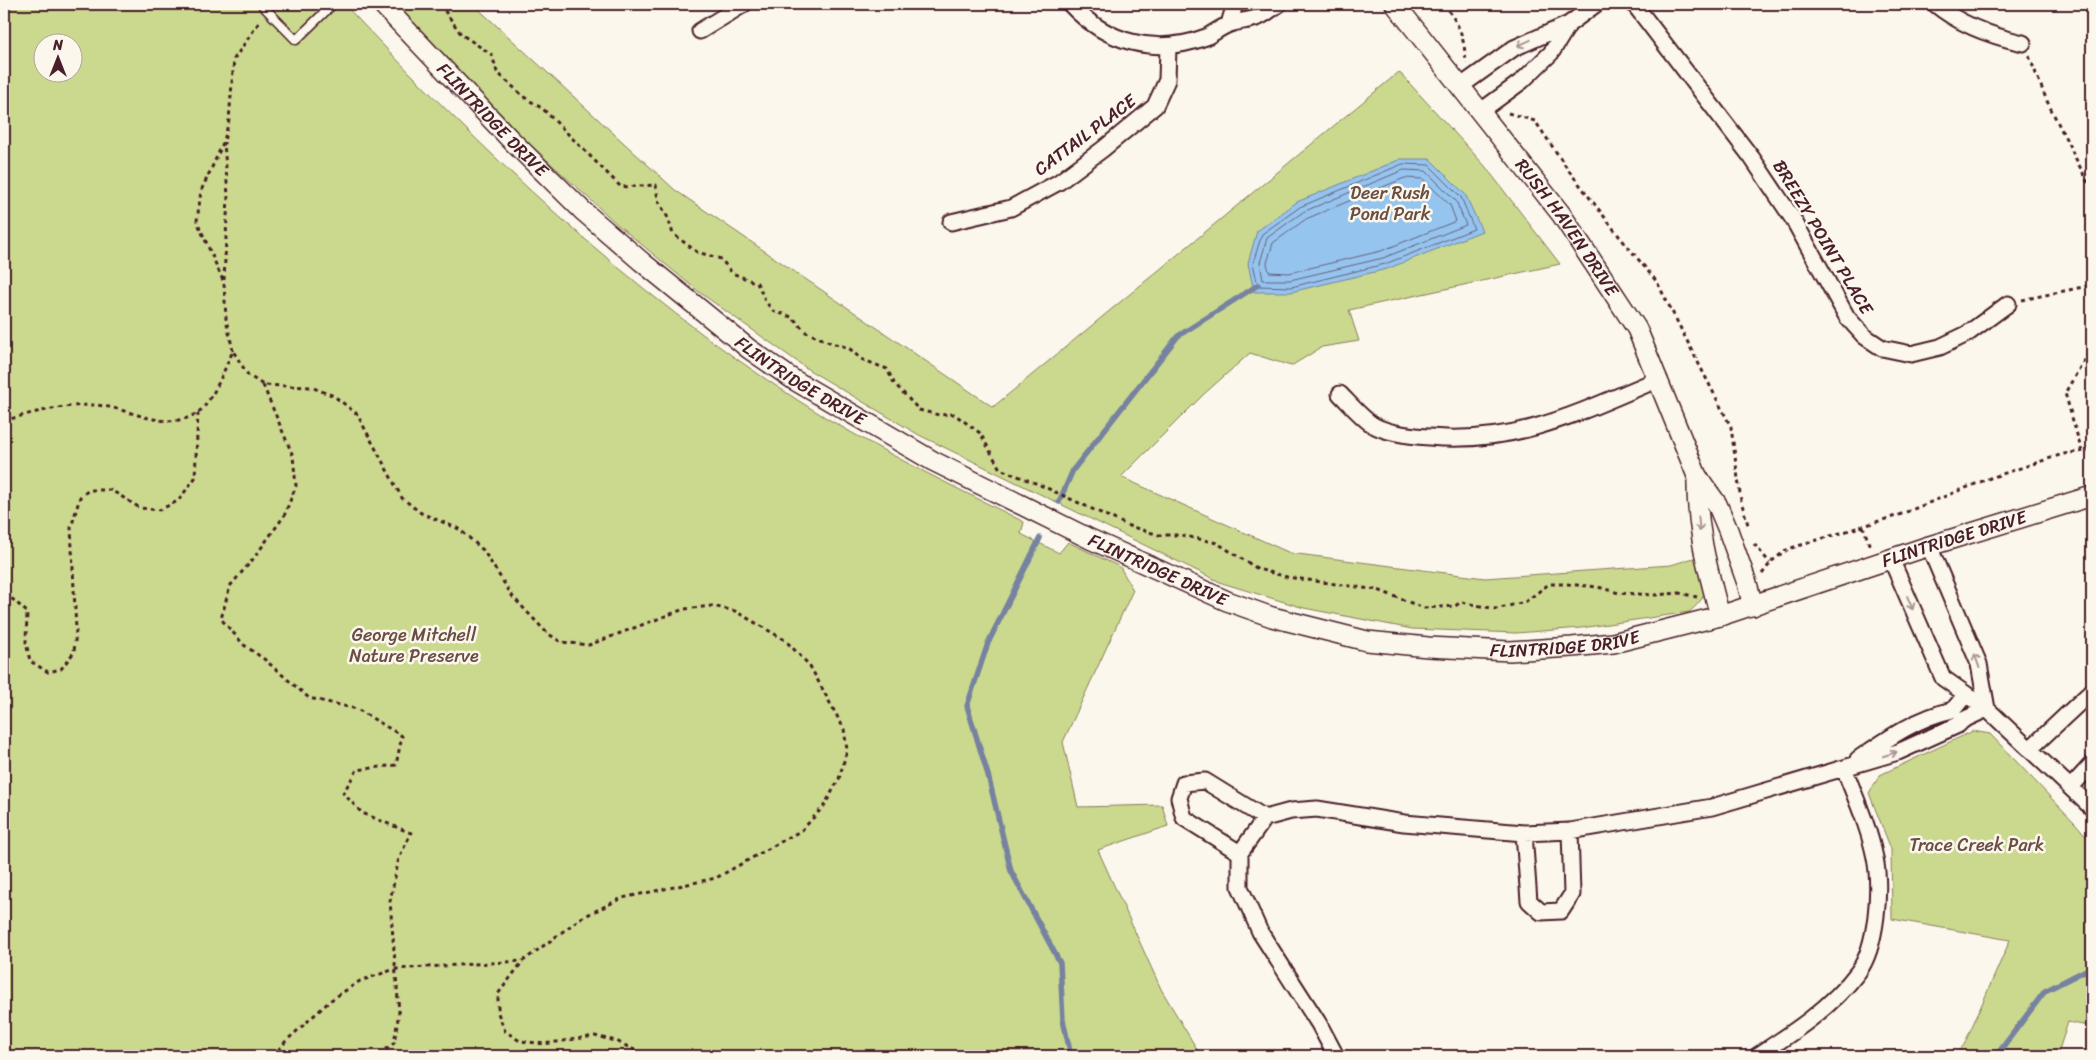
<svg xmlns="http://www.w3.org/2000/svg" width="2096" height="1060" font-family="Sriracha,sans-serif">
  <style>
    .green { fill: #cad98e; stroke: #8a7c5c; fill-rule: evenodd }
    .water { fill: #95c4ef; stroke: #7782a1 }
    .lines { fill: none; stroke-linecap: round; stroke-linejoin: round }
    .shore { stroke: #686179; stroke-width: 1 }
    .stream { stroke: #7782a1; stroke-width: 5.5 }
    .service-casing { stroke: #4a1f2b; stroke-width: 11 }
    .minor-casing { stroke: #4a1f2b; stroke-width: 19 }
    .tertiary-casing { stroke: #4a1f2b; stroke-width: 22 }
    .path { stroke: #4a1f2b; stroke-width: 3; stroke-dasharray: 4 4; stroke-linecap: butt }
    .service { stroke: #fbf7ec; stroke-width: 8 }
    .minor { stroke: #fbf7ec; stroke-width: 15 }
    .tertiary { stroke: #fbf7ec; stroke-width: 19 }
    .oneway { stroke: #ab9695 }
    .labels { text-anchor: middle; stroke-width: 5; stroke-linejoin: round; paint-order: stroke }
    .street-label { font-size: 18px; fill: #4a1f2b; stroke: #fbf7ec }
    .park-label { font-size: 18px; fill: #6a4e44; stroke: #fbf7ec }
  </style>
  <rect width="100%" height="100%" fill="#fbf7ec"/>
  <filter id="ink" filterUnits="userSpaceOnUse"><feTurbulence type="fractalNoise" baseFrequency=".02" numOctaves="2"/><feDisplacementMap in="SourceGraphic" scale="10" xChannelSelector="R" yChannelSelector="G"/><feConvolveMatrix kernelMatrix="1 2 1 2 8 2 1 2 1" color-interpolation-filters="sRGB"/></filter>
  <g filter="url(#ink)">
    <path class="green" d="M4,4H344C482,151 629,292 799,401C871,447 949,484 1024,522L1021,534L1059,553L1068,542L1120,567L1133,590L1063,742L1078,807L1162,805L1168,826L1098,850L1161,989L1201,1056H4ZM42,42H72V72H42Z
      M396,4H473L675,190L993,407L1399,72L1485,166L1560,264L1349,310L1359,341L1322,347L1291,366L1250,353L1204,394L1121,477L1290,553L1485,578L1671,565L1697,557C1704,583 1713,593 1689,612L1581,628L1516,633L1412,629L1304,608L1222,583L919,435L809,370L699,292L618,225L526,141Z
      M1973,731L1990,734L2076,824L2092,843V1027L2068,1022L2057,1056H1953L1964,1045L2010,940L1892,919L1891,849L1869,793L1880,775Z"/>
    <path class="water" d="M1401,159H1430L1465,194L1482,231L1387,269L1291,292H1254L1248,263L1257,231L1297,202Z"/>
    <g class="lines">
      <path class="shore" d="M1403,164L1429,165L1461,197L1474,229L1385,264L1291,287L1258,286L1253,263L1262,234L1300,207Z
        M1404,170L1426,171L1456,201L1466,225L1383,258L1290,280H1263L1260,263L1267,238L1303,212Z
        M1405,178L1423,179L1450,205L1456,221L1381,251L1289,273L1269,272L1267,263L1273,243L1306,219Z"/>
      <path class="stream" d="M1059,502L1073,470L1178,336L1258,285
        M1040,538L988,643L967,706L988,775L1011,871L1060,963L1063,1020L1071,1056
        M1996,1056L2045,991L2092,967"/>
      <g class="service-casing">
        <path id="service" d="M261,4L296,40L333,4"/>
      </g>
      <g class="minor-casing">
        <path id="minor" d="M1070,4C1106,43 1156,56 1206,37C1214,33 1221,27 1230,24C1238,21 1248,21 1256,18C1264,16 1272,8 1279,4
          M1634,4L1752,158L1793,219L1847,317L1864,336L1882,348L1911,354L1940,347L1967,334L2008,304
          M1935,4C1960,25 1991,36 2023,43
          M1229,24L1235,4
          M700,31L744,4
          M1461,86L1514,48L1569,24L1596,4
          M1481,111L1522,81L1551,53L1569,24
          M951,222L1011,208L1059,182L1103,149L1155,106L1167,80L1168,47
          M1340,394C1349,403 1363,419 1373,425C1389,434 1411,436 1429,437C1517,445 1580,412 1659,379
          M1929,546L1979,664L1987,709
          M1891,559L1943,678L1987,709L2092,808
          M2030,749L2092,691
          M1858,759C1887,739 1918,717 1953,710L1966,694
          M2071,787L2092,764
          M1524,833L1529,901L1541,912L1561,911L1572,894L1570,831
          M1240,853L1265,818L1291,811L1317,809L1404,823L1524,833L1570,831L1712,807L1898,752L1958,725L1963,720L1987,709
          M1240,853V887L1260,932L1319,1024L1336,1056
          M1240,853L1184,818L1179,798L1184,783L1205,781L1265,818
          M1757,1056C1794,1032 1832,1007 1858,972C1877,947 1881,888 1875,858C1869,827 1855,797 1844,768"/>
      </g>
      <g class="tertiary-casing">
        <g id="tertiary">
          <path id="s1" d="M382,4L510,139L583,211L642,262L749,349L794,380L933,461L1090,539L1227,601L1272,617L1367,641L1428,647L1510,651L1572,647L1613,643L1720,616L1929,546L2092,496"/>
          <path id="s2" d="M1395,4L1561,214L1637,329L1697,476L1717,504L1728,530L1747,583L1753,606"/>
          <path d="M1697,476C1696,528 1707,567 1720,616"/>
        </g>
      </g>
      <path class="path" d="M440,4L461,34L492,55L497,72L524,97L543,109L621,187L656,185L658,200L668,218L673,234L697,252L721,259L732,273L757,283L766,302L773,311L792,317L806,332L832,343L849,348L861,359L887,369L894,383L919,410L939,415L954,414L980,433L1000,469L1038,484L1129,526L1159,535H1181L1217,543L1258,569L1287,577L1378,590L1424,608L1455,606L1461,602L1496,609L1525,602L1549,584H1567L1598,587L1619,593L1655,595L1679,593L1697,597
        M1444,4C1460,26 1464,36 1466,63
        M2029,56L2047,101L2092,191
        M1508,113L1535,121L1567,168L1619,236L1657,282L1731,427L1741,501L1749,528
        M224,280L228,196L224,142
        M2022,300L2092,285
        M233,351L226,319L224,283L197,221L201,191L224,141L229,120L234,59L260,21
        M263,385L293,456L296,486L284,516L254,558L230,586L221,619L244,645L264,659L309,698L357,709L402,736L396,765L357,770L343,793L362,813L411,833L399,858L390,901L399,1012L394,1043L378,1056
        M4,421C32,412 64,405 94,405C127,406 165,434 197,413C212,404 225,367 233,351L248,375L263,385L311,387L334,396L357,414L402,498L421,513L459,529L483,550L513,597L547,633L561,642L589,645L684,609L712,606L735,611L785,640L810,666L844,729L847,750L839,779L824,806L802,830L716,878L622,898L581,918L523,961L498,994V1013L505,1031L520,1041L544,1044L595,1036L616,1041L647,1056
        M2082,452L2065,393L2092,347
        M1863,526L1870,547
        M1754,544L1770,563
        M1762,574L1772,561L1788,549L1899,515L1990,478L2063,454L2092,450
        M4,596L10,597L27,612L26,642L30,661L48,672L61,669L74,652L76,630L71,528L80,497L89,490H111L140,508L159,510L178,501L195,478L198,413
        M273,1056L286,1041L331,1000L360,981L395,969L523,961"/>
      <use href="#service" class="service"/>
      <use href="#minor" class="minor"/>
      <use href="#tertiary" class="tertiary"/>
    </g>
    <defs><path id="oneway-shaft" d="M-6 0H5M1.5-3L5.5 0L1.5 3" fill="none" stroke-width="1.6" stroke-linecap="round" stroke-linejoin="round" transform="scale(1.25)"/></defs>
    <g class="oneway">
      <use href="#oneway-shaft" transform="translate(1524 43) rotate(155)"/>
      <use href="#oneway-shaft" transform="translate(1699 524) rotate(85)"/>
      <use href="#oneway-shaft" transform="translate(1910 603) rotate(67)"/>
      <use href="#oneway-shaft" transform="translate(1977 661) rotate(-109)"/>
      <use href="#oneway-shaft" transform="translate(1890 754) rotate(-17)"/>
    </g>
  </g>
  <g class="labels">
    <g class="street-label">
      <text dy="6" stroke="none"><textPath href="#s1" startOffset="160">FLINTRIDGE DRIVE</textPath></text>
      <text transform="translate(1085 135) rotate(-37)" y="6">CATTAIL PLACE</text>
      <text dy="6" stroke="none"><textPath href="#s2" startOffset="282">RUSH HAVEN DRIVE</textPath></text>
      <text transform="translate(1823 237) rotate(59)" y="6">BREEZY POINT PLACE</text>
      <text dy="6" stroke="none"><textPath href="#s1" startOffset="565">FLINTRIDGE DRIVE</textPath></text>
      <text dy="6" stroke="none"><textPath href="#s1" startOffset="1795">FLINTRIDGE DRIVE</textPath></text>
      <text dy="6" stroke="none"><textPath href="#s1" startOffset="970">FLINTRIDGE DRIVE</textPath></text>
      <text dy="6" stroke="none"><textPath href="#s1" startOffset="1390">FLINTRIDGE DRIVE</textPath></text>
    </g>
    <g class="park-label">
      <text x="1390" y="199">Deer Rush<tspan x="1390" dy="21">Pond Park</tspan></text>
      <text x="414" y="641">George Mitchell<tspan x="414" dy="21">Nature Preserve</tspan></text>
      <text x="1977" y="851">Trace Creek Park</text>
    </g>
  </g>
  <rect width="2096" height="1060" fill="none" stroke="#fbf7ec" stroke-width="20"/>
  <rect x="10" y="10" width="2076" height="1040" fill="none" stroke="#4a1f2b" stroke-width="2" filter="url(#ink)"/>
  <g transform="translate(58 58)"><circle r="24" fill="#fbf7ec" stroke="#b4a19f"/>
  <path d="M0-4L9 19L0 12L-9 19Z" fill="#4a1f2b"/>
  <text y="-8" font-size="14" font-weight="bold" text-anchor="middle" fill="#4a1f2b">N</text>
  </g>
</svg>
